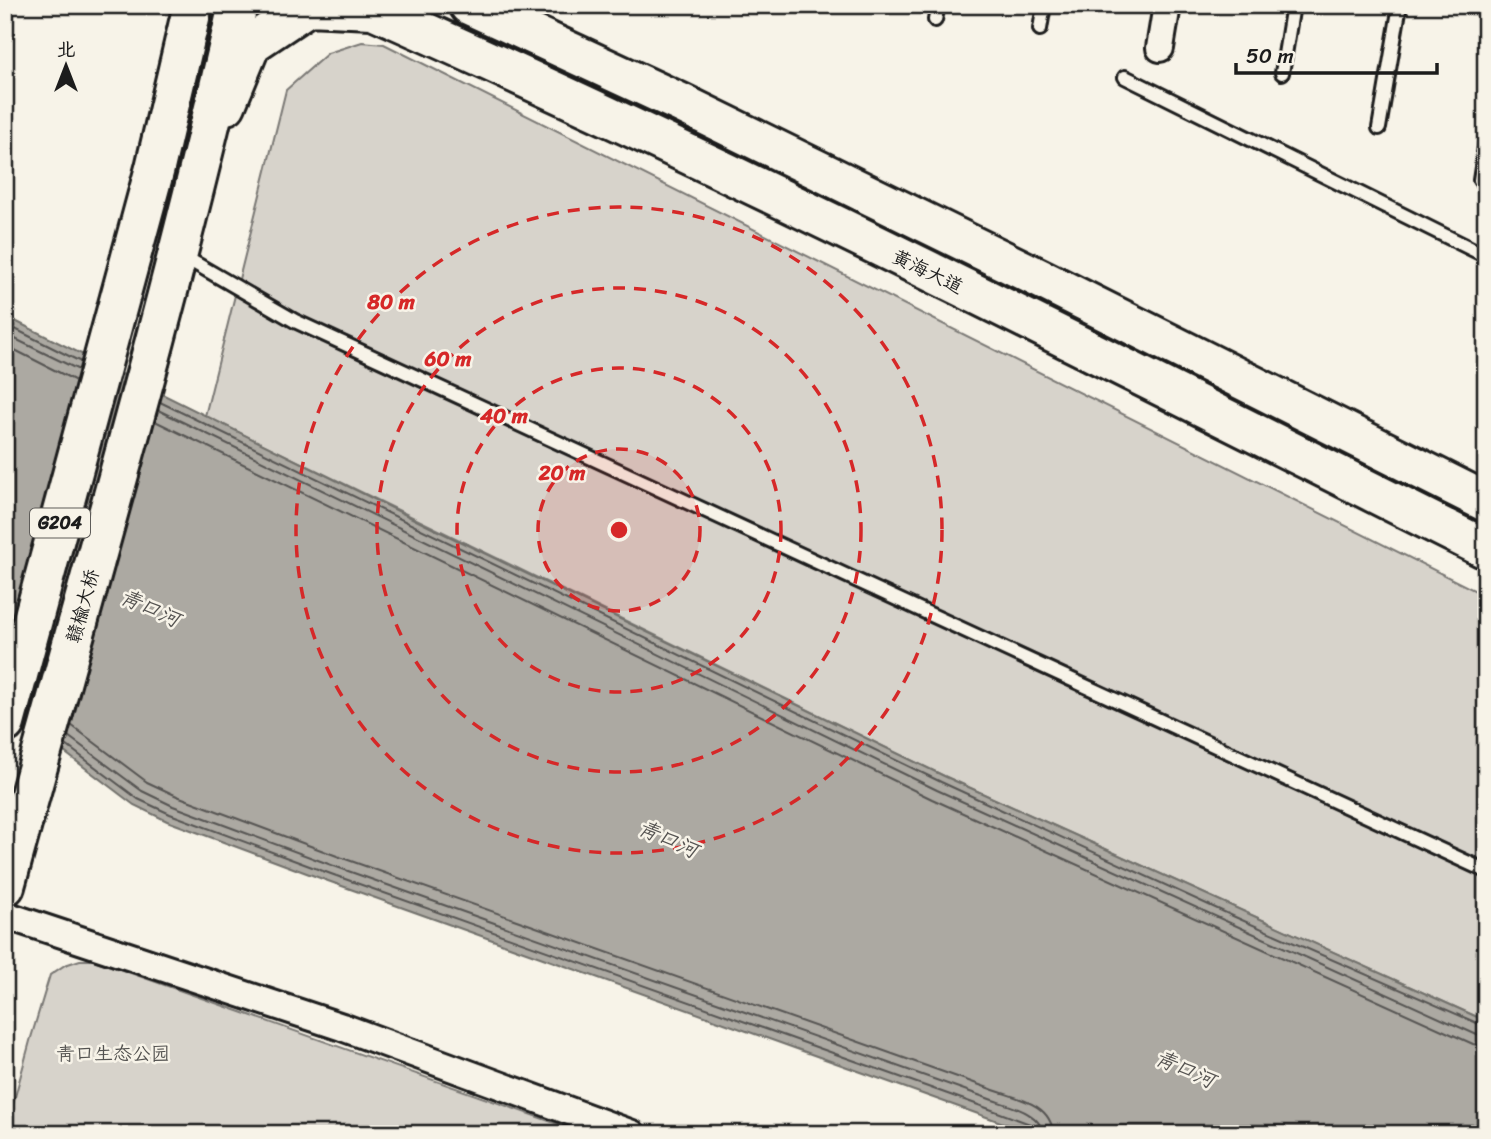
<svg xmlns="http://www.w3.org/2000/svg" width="1491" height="1139" font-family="Sriracha,'LXGW WenKai TC',sans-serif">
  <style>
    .green { fill: #d7d3cb; stroke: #7a7874; stroke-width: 2 }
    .water { fill: #aca9a2; stroke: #72716c; stroke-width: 2 }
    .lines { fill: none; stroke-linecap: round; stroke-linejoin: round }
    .shore { stroke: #565452; stroke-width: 2 }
    .lane-casing { stroke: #1c1c1c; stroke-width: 18 }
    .street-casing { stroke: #1c1c1c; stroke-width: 32 }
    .primary-casing { stroke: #1c1c1c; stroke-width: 44 }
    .highway-casing { stroke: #1c1c1c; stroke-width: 44 }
    .lane { stroke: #f7f3e8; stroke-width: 12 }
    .street { stroke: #f7f3e8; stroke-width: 26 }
    .primary { stroke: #f7f3e8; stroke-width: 38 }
    .highway { stroke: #f7f3e8; stroke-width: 38 }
    .ring { fill: none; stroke: #d62828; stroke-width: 3.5; stroke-dasharray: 12 9 }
    .labels { text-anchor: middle; stroke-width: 5; stroke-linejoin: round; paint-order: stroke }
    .shield { fill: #f7f3e8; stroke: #5e5c59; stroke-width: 2 }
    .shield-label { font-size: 18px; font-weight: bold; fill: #1c1c1c }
    .street-label { font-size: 19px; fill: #1c1c1c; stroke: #f7f3e8 }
    .park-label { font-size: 19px; fill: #545351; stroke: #f7f3e8 }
    .water-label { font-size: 21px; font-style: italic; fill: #565452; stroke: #f7f3e8 }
    .centre { fill: #d62828; stroke: #f7f3e8; stroke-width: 3.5 }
    .ring-label { font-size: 21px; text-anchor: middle; font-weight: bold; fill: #d62828; stroke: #f7f3e8; stroke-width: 5; stroke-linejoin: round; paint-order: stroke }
  </style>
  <rect width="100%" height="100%" fill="#f7f3e8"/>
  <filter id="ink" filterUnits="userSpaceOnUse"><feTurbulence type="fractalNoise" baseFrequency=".0143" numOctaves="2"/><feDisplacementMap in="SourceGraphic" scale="14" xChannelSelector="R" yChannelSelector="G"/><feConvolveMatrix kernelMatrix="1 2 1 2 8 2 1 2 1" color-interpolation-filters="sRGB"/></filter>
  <g filter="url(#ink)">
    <path class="green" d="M362,42L384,44L1486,596V1021L944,776L205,416L286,90L328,53Z
      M80,960H94L586,1134H5L30,1041L50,975L65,965Z"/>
    <path class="water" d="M5,316L430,527L944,776L1486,1021V1134H1034L328,881L167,821L134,805L5,707Z"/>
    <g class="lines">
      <path class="shore" d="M5,324L81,362
        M5,334L79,370
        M5,345L76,381
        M160,402L941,782L1235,917L1486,1027
        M158,410L937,790L1477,1035L1486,1036
        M155,421L932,799L1473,1044L1486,1047
        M71,725L147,782L177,796L337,856L991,1089C1015,1098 1052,1103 1053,1134
        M68,736L142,791L173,806L334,866L987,1098C1005,1105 1041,1111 1043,1134
        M66,745L138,799L170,814L331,874L984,1107L1030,1124L1034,1134"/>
      <g class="lane-casing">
        <path id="lane" d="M935,20L938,5
          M1040,29L1044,5
          M1282,73L1293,5
          M1125,77L1486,256
          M1379,128L1400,5
          M1480,180L1486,141
          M181,255L295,321L1486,871"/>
      </g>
      <g class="street-casing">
        <path id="street" d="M1160,48L1167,5
          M5,915L342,1027L632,1134"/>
      </g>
      <g class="primary-casing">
        <path id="primary" d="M364,5C744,173 1114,363 1486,549
          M469,5L681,103L1043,280L1486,502
          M226,105L251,44L308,6L372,9"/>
      </g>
      <g class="highway-casing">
        <path id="highway" d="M5,723L155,168L193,5
          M5,886C85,593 171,302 238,5"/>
      </g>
      <use href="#lane" class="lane"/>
      <use href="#street" class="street"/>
      <use href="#primary" class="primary"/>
      <use href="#highway" class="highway"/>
    </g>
  </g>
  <circle cx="619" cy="530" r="81" fill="#d62828" fill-opacity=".12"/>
  <g class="ring">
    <circle cx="619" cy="530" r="81"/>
    <circle cx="619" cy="530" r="162"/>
    <circle cx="619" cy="530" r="242"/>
    <circle cx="619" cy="530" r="323"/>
  </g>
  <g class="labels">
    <rect class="shield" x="30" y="508.5" width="60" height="29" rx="5"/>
    <g class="shield-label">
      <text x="60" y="529">G204</text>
    </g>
    <g class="street-label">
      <text transform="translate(928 271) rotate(26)" y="7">黄海大道</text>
      <text transform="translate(82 606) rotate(-75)" y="7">赣榆大桥</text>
    </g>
    <g class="park-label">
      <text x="113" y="1060">青口生态公园</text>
    </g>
    <g class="water-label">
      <text transform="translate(150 608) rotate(24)" y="7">青口河</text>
      <text transform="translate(668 839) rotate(24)" y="7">青口河</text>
      <text transform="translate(1185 1069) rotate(24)" y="7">青口河</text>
    </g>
  </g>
  <circle cx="619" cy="530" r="10" class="centre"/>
  <g class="ring-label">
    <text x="391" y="309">80 m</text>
    <text x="448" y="366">60 m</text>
    <text x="504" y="423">40 m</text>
    <text x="562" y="480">20 m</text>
  </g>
  <rect width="1491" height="1139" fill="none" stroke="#f7f3e8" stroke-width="28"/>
  <rect x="14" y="14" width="1463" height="1111" fill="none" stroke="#1c1c1c" stroke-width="2.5" filter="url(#ink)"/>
  <g transform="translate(66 66)" stroke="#f7f3e8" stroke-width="5" paint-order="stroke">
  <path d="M0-5L12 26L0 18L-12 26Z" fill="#1c1c1c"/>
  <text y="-10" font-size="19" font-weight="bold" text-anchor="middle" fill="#1c1c1c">北</text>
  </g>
  <path d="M1236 63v10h201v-10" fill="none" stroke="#1c1c1c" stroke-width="3.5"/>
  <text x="1246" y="63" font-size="21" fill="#1c1c1c" stroke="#f7f3e8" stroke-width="5" paint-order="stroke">50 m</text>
</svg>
